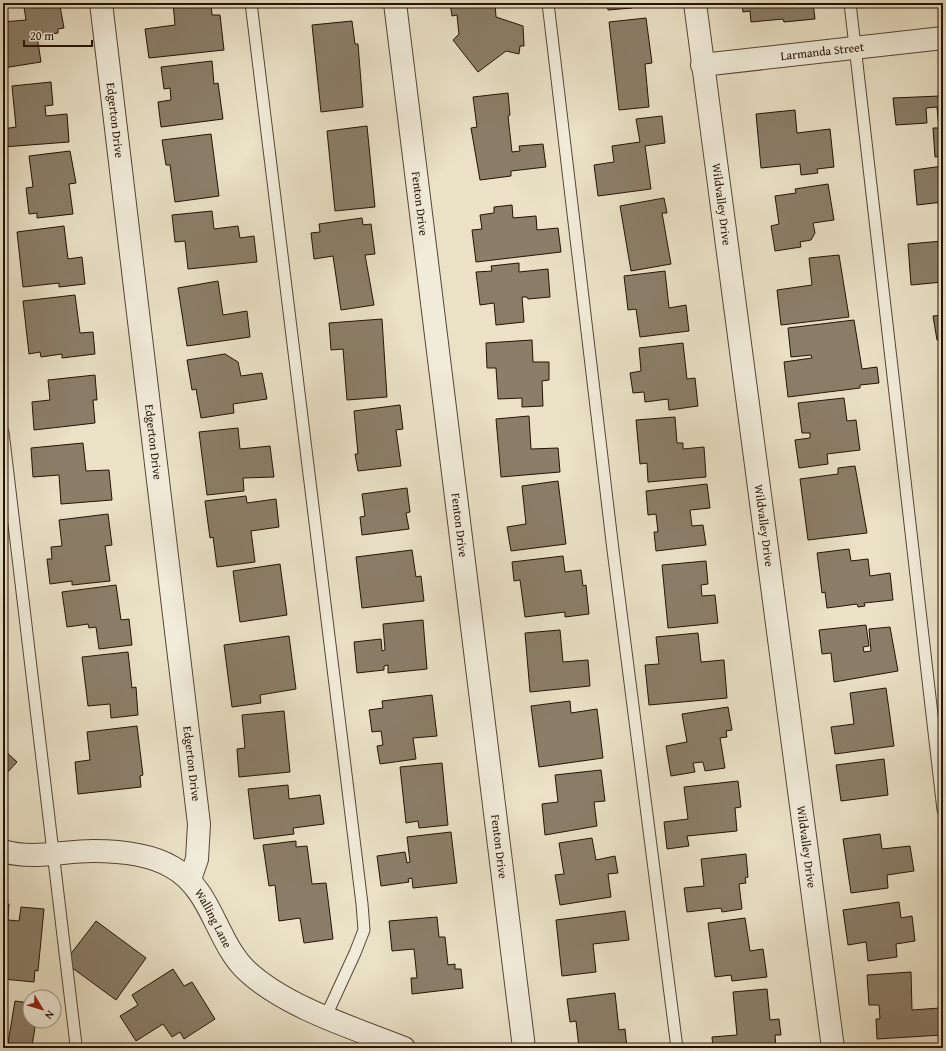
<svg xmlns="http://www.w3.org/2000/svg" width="946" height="1051" font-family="'Gentium Book Plus',serif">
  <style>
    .building { fill: #8b7e69; stroke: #241305 }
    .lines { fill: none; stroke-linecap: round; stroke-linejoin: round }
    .service-casing { stroke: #564635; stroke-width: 13 }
    .minor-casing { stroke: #564635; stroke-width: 24 }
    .tertiary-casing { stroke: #564635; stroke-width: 24 }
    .service { stroke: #f1ecda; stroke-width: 11 }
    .minor { stroke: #f1ecda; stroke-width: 22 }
    .tertiary { stroke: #f1ecda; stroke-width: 22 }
    .labels { text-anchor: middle; stroke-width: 3; stroke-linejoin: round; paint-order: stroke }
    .street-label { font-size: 12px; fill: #241305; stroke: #f1ecda }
  </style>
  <rect width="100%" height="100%" fill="#eae1c6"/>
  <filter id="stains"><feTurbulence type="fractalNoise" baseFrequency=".005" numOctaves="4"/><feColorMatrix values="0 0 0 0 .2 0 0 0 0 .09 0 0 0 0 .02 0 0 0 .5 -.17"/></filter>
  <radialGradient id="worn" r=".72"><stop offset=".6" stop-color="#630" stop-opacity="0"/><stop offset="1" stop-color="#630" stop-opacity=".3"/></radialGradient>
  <path class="building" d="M50,3H53L54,7L60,6L64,28L58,29V33L37,36L41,62L3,68V22L26,20L24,7Z
    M173,3H211L212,15H220L224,50L149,58L145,29L175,25Z
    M325,3H349V4L325,6Z
    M450,3H495L496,17L523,26L524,46H520L519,54L506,51L478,72L453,40L459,34L457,15L452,16Z
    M607,3H632V8L608,10Z
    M742,3H813L815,19L784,22L783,19L751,22L750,11L743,12Z
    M646,18L652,63L645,64L649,107L619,110L609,22Z
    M352,21L355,44H358L363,107L321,112L312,25Z
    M212,61L214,84L218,83L223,119L161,127L158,102L171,100L170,88L164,89L161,67Z
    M51,82L53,105L45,106L46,116L67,114L69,142L3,147V129L16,127L12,86Z
    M943,91V156L935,157L933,128H939L937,107L926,108L927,123L896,125L893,98L940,96L939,92Z
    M508,93L510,115L508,116L512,152L520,151L519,146L543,144L546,167L511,171V176L480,180L471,128L477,127L473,97Z
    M795,110L797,133L830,129L834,167L817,169L818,173L801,175L800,164L761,168L756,114Z
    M662,116L665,143L645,146L651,189L598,196L594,165L614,162L612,146L640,142L636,119Z
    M367,126L375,207L335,211L327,131Z
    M211,134L219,196L175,202L170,165H166L162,140Z
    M70,151L76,183L69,184L73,214L37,218V213L29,214L26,188L33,187L29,156Z
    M943,166V202L917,205L914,170Z
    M828,184L834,220L813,223L815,233L811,240L800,242L801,247L775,251L771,226L779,224L775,196L796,193L795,189Z
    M664,198L667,213H662L671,264L631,271L620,206Z
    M512,205L513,218L536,216L537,230L558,228L561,252L476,262L472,230L482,229L480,215L494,213V207Z
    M212,211L214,229L238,226L240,238L254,236L257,262L188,269L185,241L175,242L172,215Z
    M362,218L363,225L371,224L375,254L365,255L374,305L341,310L333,256L314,259L311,233L320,232L319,224Z
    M64,226L68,259L82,257L85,284L59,287V283L23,287L17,232Z
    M943,241V282L911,285L908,244Z
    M839,255L849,317L781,325L777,290L812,285L809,258Z
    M519,263V272L548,269L550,297L528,299L527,297H522L524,322L496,325L494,303L480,305L476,272L492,271L491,266Z
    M665,271L669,308L686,305L689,331L640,337L636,309L628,310L624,276Z
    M218,281L223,315L247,311L250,337L187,346L178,288Z
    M75,295L80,333L93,332L95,354L62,358V354L41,357L40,352L29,354L23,301Z
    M943,315V340H937L933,316Z
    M382,319L387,397L347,400L343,349L331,350L329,323Z
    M854,320L862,369L877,367L879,383L860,385V388L788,397L784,362L812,358L811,355L791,357L788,328Z
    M532,340L533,362H549V380L542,381L543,406L522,407V398L498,399L496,368H487L486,343Z
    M683,343L687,379L695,378L698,406L669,410L668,399L645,402L644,392L633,393L630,373L641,371L639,348Z
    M225,354L238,362L241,376L262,373L267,399L233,404L234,413L201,418L196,389L192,390L187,360Z
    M95,375L97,400H93L95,423L34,430L32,402L50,400L48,380Z
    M844,398L847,421L856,420L860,450L827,454L828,464L799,468L795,440L810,438V433H802L798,403Z
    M400,405L403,429L396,430L401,466L358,471L355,454H358L354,411Z
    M529,416L531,449L558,448L560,472L501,477L496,419Z
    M675,417L677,443H683V449L704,447L706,477L648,482L647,463L640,464L636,420Z
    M238,428L240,449L270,446L274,477L243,478L244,491L207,495L199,432Z
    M83,443L86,471L109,470L112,500L61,504L59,475L33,477L31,448Z
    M855,466L867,533L808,540L800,479L838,474V468Z
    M558,481L566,544L511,551L507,527L526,524L522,486Z
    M707,484L710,508L690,510L692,526L703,525L706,545L656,551L654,532H658L656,514L648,515L646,491Z
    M407,488L410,512L406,513L409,529L362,535L360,517L365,516L362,494Z
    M246,496L247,503L276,499L279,527L251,531L255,562L217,567L213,537L210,538L205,501Z
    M108,514L112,545L105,546L110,581L72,585V581L50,584L47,559H52L51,547L62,546L59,520Z
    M849,549L851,561L868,559L870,576L890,573L893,600L864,603L865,606L858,607L857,604L827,608L825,592L822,593L817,553Z
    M412,550L416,577L421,576L424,601L362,608L356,557Z
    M563,556L565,572L581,570L583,586L586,585L589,614L565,617V612L525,617L520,580L514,581L512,562Z
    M706,561L708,584L701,585L702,596L715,595L718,623L668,628L662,565Z
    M280,564L287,615L240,622L233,571Z
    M116,585L121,620L129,619L132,645L99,649L96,627L89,628L88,624L67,627L62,592Z
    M423,620L427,669L388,673V665L384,666V670L357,673L354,642L381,639L382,651L385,650L383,624Z
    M866,625L869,646L863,647L864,652L871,651L869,629L890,627L898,671L834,682L831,653L822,654L819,630Z
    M560,630L563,662L588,660L590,686L530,692L525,633Z
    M698,633L701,662L724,660L727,698L649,705L645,665L659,664L656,637Z
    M289,636L296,689L260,695L261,703L232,707L224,645Z
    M128,652L132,688L136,687L138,715L111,718L110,704L88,706L82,657Z
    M886,688L894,746L835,754L831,727L854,724L850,693Z
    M432,695L437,736L413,738L416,759L380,764L377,746L383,745L381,731L372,732L369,710L383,708L382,701Z
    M570,701L571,713L597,709L603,758L539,767L531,706Z
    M728,707L732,730L726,731L727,737L720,738L725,768L705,771L703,762L693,763L695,772L671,776L666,746L687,742L682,714Z
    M284,711L290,772L239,777L237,749L245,748L242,715Z
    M137,726L143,775L140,776L141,787L78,794L75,762L90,760L87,732Z
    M3,749L17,762L3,777Z
    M884,759L888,795L841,801L836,765Z
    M442,763L448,825L419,828L418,821L406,823L400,767Z
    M601,770L605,801L594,802L597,826L545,835L542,804L558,802L555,775Z
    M738,781L741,807L735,808L737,831L687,836L689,846L667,849L664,822L688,819L684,787Z
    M288,785L289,799L320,795L324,824L293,828L294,834L254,839L248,789Z
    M451,832L457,883L413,888L412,878L408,879L409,882L381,886L377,856L405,852L407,863L410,862L407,837Z
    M880,834L882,849L910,846L914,871L887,875L888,888L851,893L843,839Z
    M592,838L596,860L615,856L618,873L608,874L611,897L560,905L555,875L564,874L559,843Z
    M296,841V847L307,846L312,884L326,883L333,939L304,943L300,918L279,921L275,885L269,886L263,845Z
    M746,854L748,877L745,878L746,883L739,884L742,909L722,912L721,908L687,912L684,888L704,886L701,859Z
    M899,902L901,918L912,916L915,941L896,944L897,957L868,961L866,942L848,945L843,910Z
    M3,904H9L8,920L19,921L21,907L44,909L38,971L35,970L34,982L3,979Z
    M625,911L629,940L593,944L596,972L562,976L556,920Z
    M437,917L439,937H445L448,965L455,964V969H461L463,988L412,994L411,978H417L414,949L392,951L389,921Z
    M745,918L750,951L763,949L767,977L732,981L731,975L715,977L708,923Z
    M96,921L146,958L116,1000L71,967L70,955Z
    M173,969L184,986L192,982L215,1019L184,1039L180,1032L172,1037L163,1024L136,1041L120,1016L138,1005L132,995Z
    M911,972L912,1010L940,1008L942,1035L877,1039L876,1019H880L879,1005H869L867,975Z
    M767,989L770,1020L779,1019L781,1035H775L776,1048H713L712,1037L737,1035L733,992Z
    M615,993L619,1030L625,1029L627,1048H579L576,1021L570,1022L567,999Z
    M15,1001L30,1003V1021H36L32,1046L8,1043Z"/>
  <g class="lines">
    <g class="service-casing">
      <path id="service" d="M251,3L362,904L364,930L355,953L326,1016
        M548,3L613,550L677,1048
        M850,3L943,810
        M3,432L76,1045L74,1048"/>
    </g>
    <g class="minor-casing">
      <g id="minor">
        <path id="s1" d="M101,3L199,824L197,859L190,879"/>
        <path id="s2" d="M395,3L524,1048"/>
        <path id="s3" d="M695,3L833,1048"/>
      </g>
    </g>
    <g class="tertiary-casing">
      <g id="tertiary">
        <path id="s4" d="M702,65L943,38"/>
        <path id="s5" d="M3,851C32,860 63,851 93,851C119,851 150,854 172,867C212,889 216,942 247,971C287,1008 354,1028 404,1048"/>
      </g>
    </g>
    <use href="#service" class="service"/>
    <use href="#minor" class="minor"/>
    <use href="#tertiary" class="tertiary"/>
  </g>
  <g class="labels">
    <g class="street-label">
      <text dy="4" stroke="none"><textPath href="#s4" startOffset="121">Larmanda Street</textPath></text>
      <text dy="4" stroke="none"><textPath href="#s1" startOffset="118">Edgerton Drive</textPath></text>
      <text dy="4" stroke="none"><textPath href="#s2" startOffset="202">Fenton Drive</textPath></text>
      <text dy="4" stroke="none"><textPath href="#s3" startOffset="203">Wildvalley Drive</textPath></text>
      <text dy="4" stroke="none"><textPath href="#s1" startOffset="442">Edgerton Drive</textPath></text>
      <text dy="4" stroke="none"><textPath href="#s2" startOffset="526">Fenton Drive</textPath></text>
      <text dy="4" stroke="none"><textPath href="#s3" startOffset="527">Wildvalley Drive</textPath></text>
      <text dy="4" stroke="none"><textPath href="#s1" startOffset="766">Edgerton Drive</textPath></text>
      <text dy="4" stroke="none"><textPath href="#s2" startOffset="850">Fenton Drive</textPath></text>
      <text dy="4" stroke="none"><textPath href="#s3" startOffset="851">Wildvalley Drive</textPath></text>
      <text dy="4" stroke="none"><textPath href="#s5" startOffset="239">Walling Lane</textPath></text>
    </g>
  </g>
  <rect width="946" height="1051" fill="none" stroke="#eae1c6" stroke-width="16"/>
  <rect x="4" y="4" width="938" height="1043" fill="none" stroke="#241305" stroke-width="2"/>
  <rect x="8" y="8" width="930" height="1035" fill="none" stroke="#241305"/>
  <g transform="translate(42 1009) rotate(128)"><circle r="19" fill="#f1ecda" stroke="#9f9585"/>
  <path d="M0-3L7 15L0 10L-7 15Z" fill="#8f2418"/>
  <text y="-6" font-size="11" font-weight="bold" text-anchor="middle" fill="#241305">N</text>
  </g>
  <path d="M24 40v6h68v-6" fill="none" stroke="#241305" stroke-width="2"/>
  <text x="30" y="40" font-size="12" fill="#241305" stroke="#f1ecda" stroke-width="3" paint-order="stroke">20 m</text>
  <rect width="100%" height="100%" filter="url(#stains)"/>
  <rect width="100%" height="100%" fill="url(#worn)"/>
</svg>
